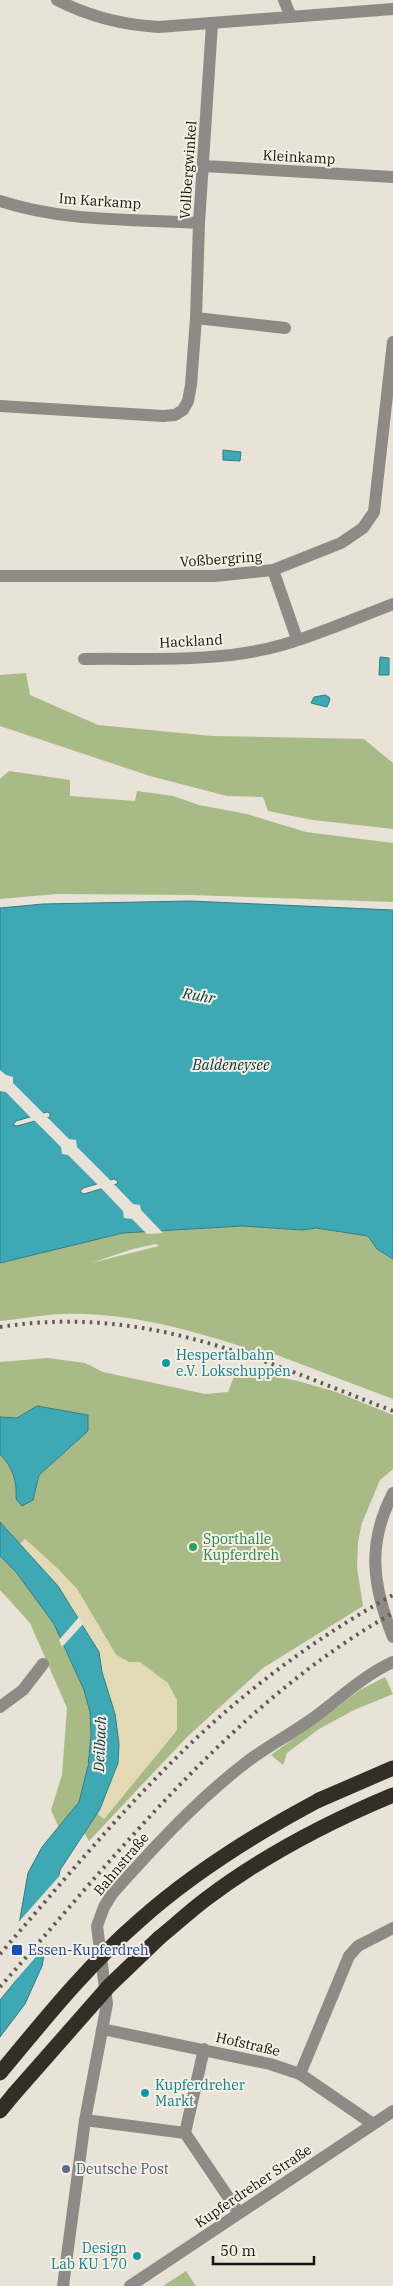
<svg xmlns="http://www.w3.org/2000/svg" width="393" height="2286" font-family="'IBM Plex Serif',serif">
  <style>
    .green { fill: #a8ba85; fill-rule: evenodd }
    .sand { fill: #e3d9b4 }
    .water { fill: #3ea9b4; stroke: #327d83; fill-rule: evenodd }
    .pier { fill: #e8e2d7 }
    .lines { fill: none; stroke-linecap: round; stroke-linejoin: round }
    .minor { stroke: #8e8b87; stroke-width: 12 }
    .highway { stroke: #332e26; stroke-width: 15 }
    .rail { stroke: #5d5a54; stroke-width: 4; stroke-dasharray: 2.5 5; stroke-linecap: butt }
    .highway-bridge { stroke: #332e26; stroke-width: 15 }
    .culture-dot { fill: #0f9aa8; stroke: #f5efe4; stroke-width: 2 }
    .leisure-dot { fill: #2e9e5b; stroke: #f5efe4; stroke-width: 2 }
    .transit-dot { fill: #1a4fb4; stroke: #f5efe4; stroke-width: 2 }
    .service-dot { fill: #5c6f8a; stroke: #f5efe4; stroke-width: 2 }
    .labels { text-anchor: middle; stroke-width: 4; stroke-linejoin: round; paint-order: stroke }
    .street-label { font-size: 14px; fill: #171512; stroke: #f5efe4 }
    .culture-label { font-size: 14px; fill: #0d838f; stroke: #f5efe4; text-anchor: start }
    .leisure-label { font-size: 14px; fill: #27864d; stroke: #f5efe4; text-anchor: start }
    .transit-label { font-size: 14px; fill: #164399; stroke: #f5efe4; text-anchor: start }
    .service-label { font-size: 14px; fill: #4e5e75; stroke: #f5efe4; text-anchor: start }
    .water-label { font-size: 15px; font-style: italic; fill: #04383d; stroke: #f5efe4 }
  </style>
  <rect width="100%" height="100%" fill="#e8e2d7"/>
  <path class="green" d="M26,673L30,695L98,725L212,736L364,739L393,763V829L313,820L268,811L263,797L227,796L150,776L0,726V675Z
    M9,771L70,780V796L135,801L137,791L173,796L199,805L247,814L306,832L393,843V902L193,895L56,894L0,899V779Z
    M242,1226L302,1230L316,1228L368,1236L377,1249L393,1259V1399L261,1349L258,1356L242,1350L243,1347C184,1328 124,1312 61,1314C41,1315 20,1319 0,1321V1263L123,1233ZM156,1244L159,1246L91,1263L133,1249Z
    M48,1358L85,1363L103,1372L205,1394L228,1392L237,1369L298,1381L336,1392L393,1415V1469L380,1480L362,1523L358,1542L357,1567L363,1606L263,1668L187,1737L89,1841L84,1833L97,1813L104,1819L177,1730L140,1662H129L116,1655L77,1589L58,1569L25,1539L20,1544L0,1522V1454C13,1468 17,1480 16,1499L33,1500L39,1475L88,1431V1415L37,1406L17,1418L0,1417V1362Z
    M0,1556L16,1572L54,1624L84,1690L90,1712L91,1735L85,1785L79,1802L59,1828L51,1810L62,1775L67,1708L30,1623L0,1590Z
    M385,1677L393,1694L354,1710L319,1729L287,1753L283,1765L271,1755L360,1690Z
    M186,2271L196,2286H163Z"/>
  <path class="sand" d="M25,1539L58,1569L77,1589L116,1655L129,1662H140L168,1683L177,1700V1730L104,1819L97,1813L108,1791L118,1763L119,1744L101,1662L87,1631L58,1586L20,1544Z"/>
  <path class="water" d="M223,450L241,452L240,461L223,460Z
    M380,657L389,658V675H379Z
    M325,695L329,697L330,700L327,707L311,703L314,697Z
    M190,901L393,910V1259L377,1249L368,1236L316,1228L302,1230L242,1226L123,1233L0,1263V908L43,904ZM47,1112L50,1113V1117L17,1126L13,1125L16,1121ZM114,1179L118,1181L117,1184L84,1194L80,1192L83,1188Z
    M37,1406L88,1415V1431L39,1475L33,1500L22,1506L16,1499C17,1480 13,1468 0,1454V1417L17,1418Z
    M0,1522L58,1586L99,1652L102,1672L115,1714L119,1744L118,1763L100,1809L60,1870L42,1966L25,2004L0,2037V2000L14,1983L12,1939L19,1924L28,1873L42,1847L79,1802L88,1766L91,1735L90,1712L84,1690L54,1624L16,1572L0,1556Z"/>
  <path class="pier" d="M0,1070L6,1075L13,1077V1083L45,1115L32,1119L6,1092L0,1091Z
    M46,1116L69,1139L76,1140L77,1147L112,1182L99,1186L68,1155L62,1154L61,1147L33,1119Z
    M113,1183L133,1204L140,1205L141,1210L163,1233L147,1234L132,1219L124,1218L123,1211L100,1187Z
    M79,1617L84,1623L62,1647L59,1640Z
    M63,1872L49,1942L0,1998L11,1983L10,1939L15,1926Z"/>
  <g class="lines">
    <path class="minor" d="M57,0C90,17 122,25 159,27L393,9
      M284,0L291,17
      M204,166L393,177
      M0,201C63,222 133,219 199,223
      M196,318L285,328
      M0,406L163,416L175,415L183,410L188,401L191,385L196,318L199,223L212,24
      M273,570L297,639
      M0,576H215L273,570L341,543L363,528L374,512L393,342
      M84,659C149,658 219,663 282,645C320,634 356,618 393,604
      M393,1493C367,1543 372,1585 393,1637
      M0,1707L23,1690L43,1664
      M102,2029L270,2064L300,2074L373,2124
      M300,2074L349,1956L358,1946L393,1928
      M85,2120L185,2133L239,2213
      M185,2133L204,2049
      M63,2286L85,2120L107,2004L97,1926L104,1907L112,1894C155,1846 197,1800 248,1761C268,1746 291,1734 312,1719C338,1700 364,1675 393,1662
      M130,2286L393,2111"/>
    <path class="highway" d="M319,1800L393,1768
      M159,1938C175,1925 190,1911 206,1899C263,1856 328,1822 393,1795
      M0,2111L14,2094"/>
    <path class="rail" d="M0,1327C147,1304 260,1360 393,1411
      M0,1954C60,1885 118,1814 183,1751C245,1690 317,1637 393,1595
      M0,1987C118,1853 235,1702 393,1613"/>
    <path class="highway-bridge" d="M0,2073C44,2020 88,1965 140,1920C194,1872 255,1834 319,1800
      M14,2094L109,1986L159,1938"/>
  </g>
  <g class="culture-dot">
    <circle cx="166" cy="1363" r="5"/>
    <circle cx="145" cy="2093" r="5"/>
    <circle cx="137" cy="2256" r="5"/>
  </g>
  <circle class="leisure-dot" cx="193" cy="1547" r="5"/>
  <rect class="transit-dot" x="11" y="1944" width="12" height="12" rx="2.5"/>
  <circle class="service-dot" cx="66" cy="2169" r="5"/>
  <g class="labels">
    <g class="street-label">
      <text transform="translate(299 157) rotate(3)" y="5">Kleinkamp</text>
      <text transform="translate(188 170) rotate(-86)" y="5">Vollbergwinkel</text>
      <text transform="translate(100 201) rotate(4)" y="5">Im Karkamp</text>
      <text transform="translate(221 559) rotate(-4)" y="5">Voßbergring</text>
      <text transform="translate(191 641) rotate(-3)" y="5">Hackland</text>
      <text transform="translate(121 1864) rotate(-50)" y="5">Bahnstraße</text>
      <text transform="translate(248 2044) rotate(13)" y="5">Hofstraße</text>
      <text transform="translate(253 2186) rotate(-34)" y="5">Kupferdreher Straße</text>
    </g>
    <g class="culture-label">
      <text x="176" y="1360">Hespertalbahn<tspan x="176" dy="16">e.V. Lokschuppen</tspan></text>
      <text x="155" y="2090">Kupferdreher<tspan x="155" dy="16">Markt</tspan></text>
      <text x="127" y="2253" text-anchor="end">Design<tspan x="127" dy="16">Lab KU 170</tspan></text>
    </g>
    <g class="leisure-label">
      <text x="203" y="1544">Sporthalle<tspan x="203" dy="16">Kupferdreh</tspan></text>
    </g>
    <g class="transit-label">
      <text x="28" y="1955">Essen-Kupferdreh</text>
    </g>
    <g class="service-label">
      <text x="76" y="2174">Deutsche Post</text>
    </g>
    <g class="water-label">
      <text transform="translate(199 996) rotate(10)" y="5">Ruhr</text>
      <text x="231" y="1070">Baldeneysee</text>
      <text transform="translate(100 1744) rotate(-88)" y="5">Deilbach</text>
    </g>
  </g>
  <path d="M213 2256v8h101v-8" fill="none" stroke="#171512" stroke-width="2.5"/>
  <text x="220" y="2256" font-size="15" fill="#171512" stroke="#f5efe4" stroke-width="4" paint-order="stroke">50 m</text>
</svg>
